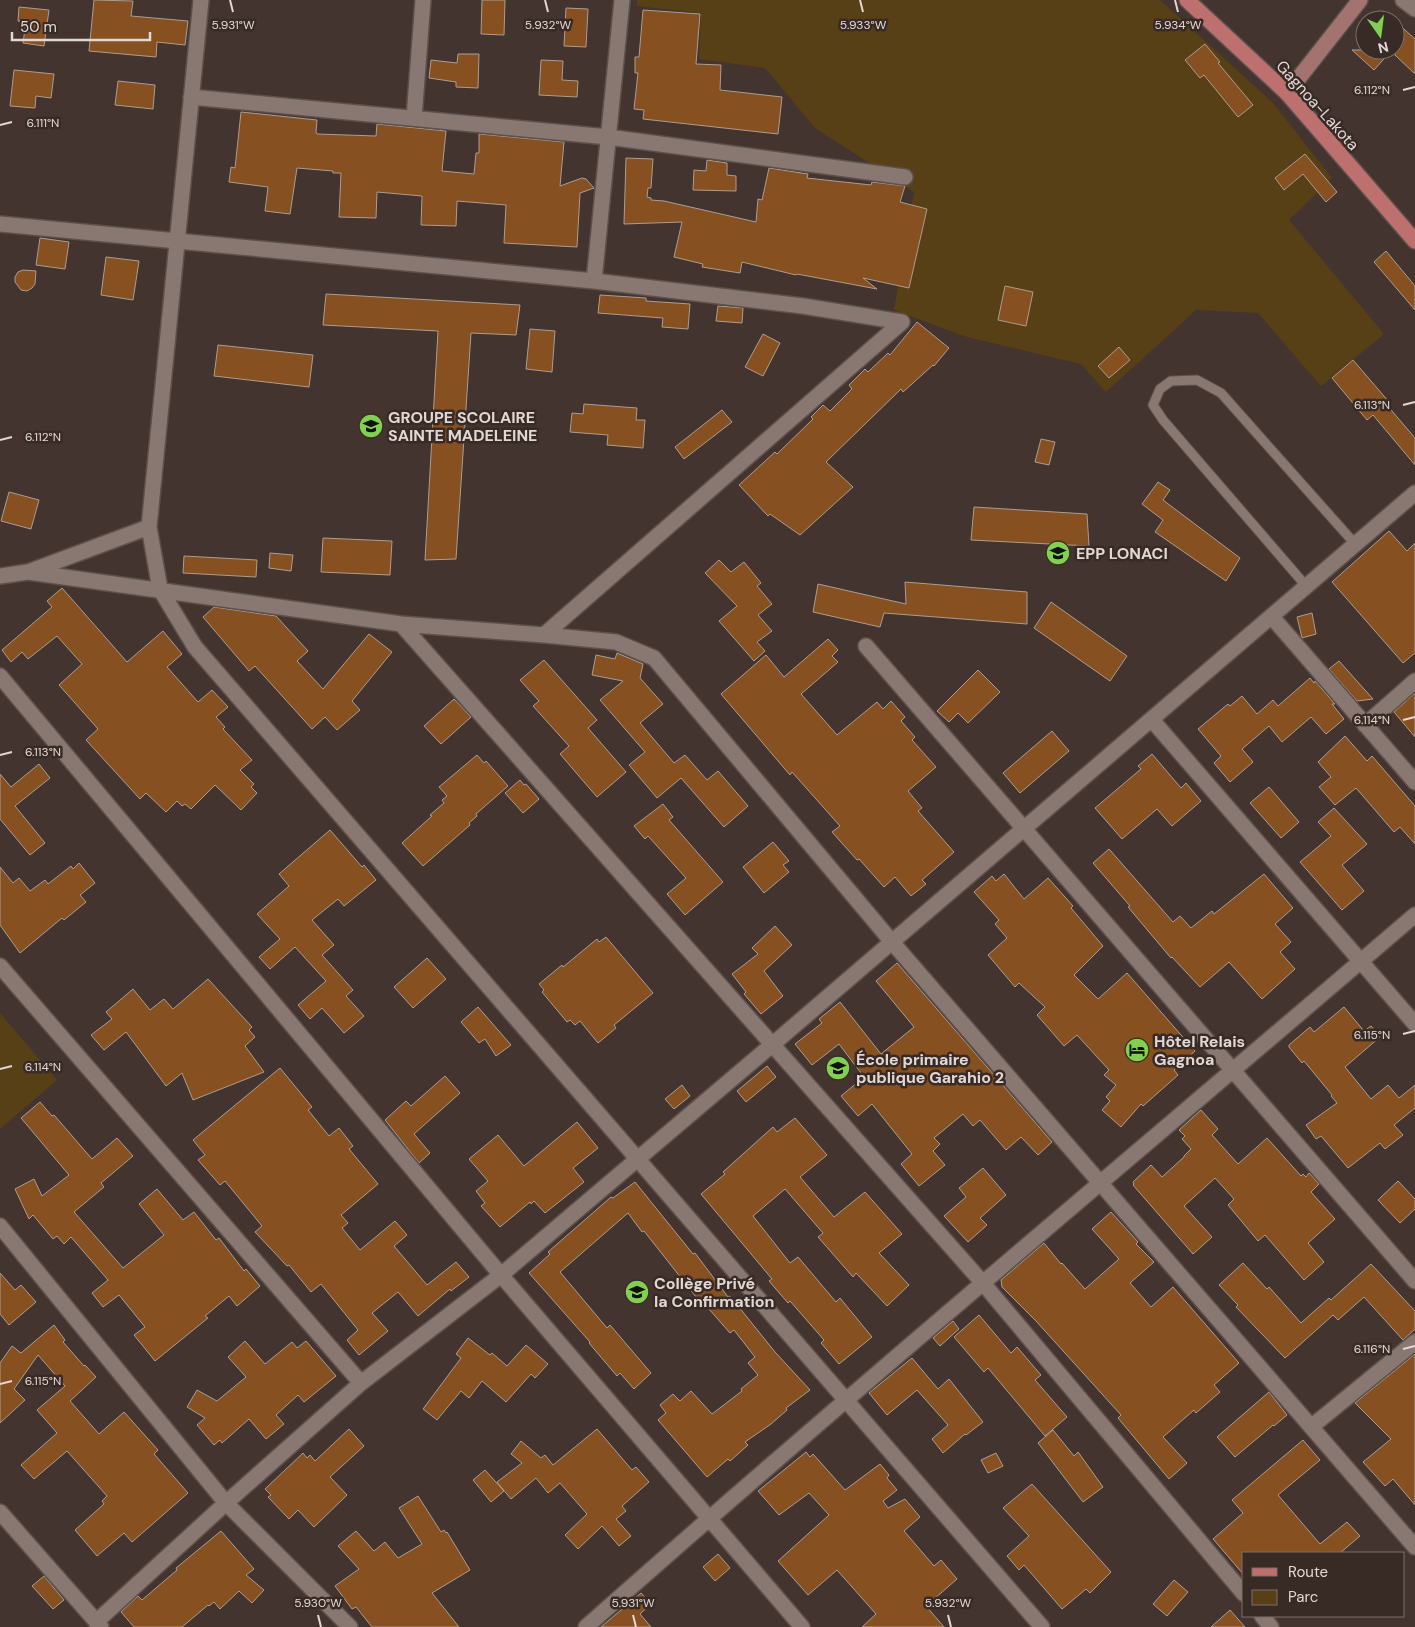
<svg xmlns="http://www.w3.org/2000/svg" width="1415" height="1627" font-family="'DM Sans',sans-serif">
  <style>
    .green { fill: #584016 }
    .building { fill: #865020; stroke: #ac9d92 }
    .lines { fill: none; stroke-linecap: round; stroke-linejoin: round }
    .lane-casing { stroke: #5d504c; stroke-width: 11 }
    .street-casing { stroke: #5d504c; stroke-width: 18 }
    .secondary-casing { stroke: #5d504c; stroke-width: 18 }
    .primary-casing { stroke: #5d504c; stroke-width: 18 }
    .lane { stroke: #897771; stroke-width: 9 }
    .street { stroke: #897771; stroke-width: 15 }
    .secondary { stroke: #a37370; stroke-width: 15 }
    .primary { stroke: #be706e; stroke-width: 15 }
    .ticks { fill: none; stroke: #e1d7d4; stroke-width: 2 }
    .labels { text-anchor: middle; stroke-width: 5; stroke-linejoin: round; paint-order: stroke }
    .street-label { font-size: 16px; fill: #e1d7d4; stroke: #382a25 }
    .poi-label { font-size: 16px; font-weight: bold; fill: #e1d7d4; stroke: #382a25; text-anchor: start }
    .ticks-label { font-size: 12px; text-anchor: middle; fill: #e1d7d4; stroke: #382a25; stroke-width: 5; stroke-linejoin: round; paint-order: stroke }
  </style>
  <rect width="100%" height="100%" fill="#43342f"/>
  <path class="green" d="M637,0H1160L1273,103L1332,178L1289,220L1384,334L1321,386L1258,313L1196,310L1106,392L1081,364L967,337L894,310L914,192L815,128L765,68L699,59L701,13L637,6Z
    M0,1013L57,1080L0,1129Z"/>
  <path class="building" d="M94,0L133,1L131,16L188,21L185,45L157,42L156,57L89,51Z
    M482,0H505L504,35L481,34Z
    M19,7L49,10L44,46L23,43L26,22L18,21Z
    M566,8L588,9L586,47L564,46Z
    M643,10L700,14L696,64L721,65L720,90L782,97L778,134L643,119L644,110L634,109L638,73H635V57H639Z
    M1395,21L1415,39V74L1395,55Z
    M1205,44L1220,62L1218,63L1253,105L1238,117L1204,75L1200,78L1185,60Z
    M1352,50H1392L1374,70Z
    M458,54H479L478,88L456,87V82L429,78L431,60L457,63Z
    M541,60L563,61L562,80L578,81L577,97L539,95Z
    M14,70L54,74L51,98L36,96L35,108L10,106Z
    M118,81L155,85L153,109L115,105Z
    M241,112L317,120L316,132L317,134L376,136L377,124L446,131L442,171L474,174L476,153H479V134L564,142L560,186L582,178L586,179L594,188L580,193L577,247L504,243L506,205L457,201L456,226L421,225L422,196L377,192L376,218L339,217L341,173H333V171L297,168L290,214L265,211L268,187L229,182L231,167L235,168Z
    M1305,154L1337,192L1326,202L1303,174L1284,190L1275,178Z
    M626,158L653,159L651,188H648L647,197L651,198V200L664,201L756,222L758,199L762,200L769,168L808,174L807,178L871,185L872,182L905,186L900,202L927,209L909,288L863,278L877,289L797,274L796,275L742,262L740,273L702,267L703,264L674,257L682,222L624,224Z
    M707,160L727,163V175L736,176V191L693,190L694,170L706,171Z
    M40,238L69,242L65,269L36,265Z
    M1386,251L1415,286V310L1374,262Z
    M106,257L139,261L133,300L101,295Z
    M23,270L36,271L35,284L32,288L27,291L21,290L15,282V277L18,272Z
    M1005,286L1033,292L1026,326L998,320Z
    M326,294L520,305L516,335L471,333L456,559L425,560L438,331L323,325Z
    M600,295L646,298V301L690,304L688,329L662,327L663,318L598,313Z
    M718,306L743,308L742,323L716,321Z
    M917,322L949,348L934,366L933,365L903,392L901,389L826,462L853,487L800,535L770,514L768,516L739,485L775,452L777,454L813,419L811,417L823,405L830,411L852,389L849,385L865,369L868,372L888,353L890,355Z
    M530,329L555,331L552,372L526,369Z
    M763,334L780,343L763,376L745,367Z
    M218,345L313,355L309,387L214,376Z
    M1119,347L1130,360L1109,378L1098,366Z
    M1353,360L1389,402L1386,404L1415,438V465L1373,415L1367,420L1332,378Z
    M584,404L637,408L636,420H645L643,448L607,445L608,435L570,432L572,413L583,414Z
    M722,410L732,422L684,459L675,447Z
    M1041,439L1055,442L1049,465L1035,462Z
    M1158,482L1170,490L1163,500L1240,558L1226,581L1155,532L1163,520L1142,504Z
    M9,492L39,500L31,529L1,521Z
    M974,507L1087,514L1089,546L971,540Z
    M1389,531L1407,551L1415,543V653L1403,663L1332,582Z
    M323,538L392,541L390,575L321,572Z
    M270,553L293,555L291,571L269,568Z
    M184,556L257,560L256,577L183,573Z
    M719,560L731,572L744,562L761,583L757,586L772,604L758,615L772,631L757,642L765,651L754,661L719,621L737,606L705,573Z
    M905,582L1027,592V624L884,613L880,627L813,612L818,584L906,604Z
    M62,588L127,662L163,631L182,654L167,667L198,702L212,690L228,707L216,717L225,727L223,729L252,760L240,770L254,784L251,787L257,793L241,810L215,785L191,809L185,804L182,806L177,801L166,812L146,793L140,799L86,740L98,729L59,685L82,664L57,636L28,659L22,652L11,662L2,650L52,607L47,601Z
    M1051,602L1127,656L1110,681L1034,628Z
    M214,607L276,616L308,651L297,661L323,689L369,634L392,652L352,701L360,710L337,730L325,717L312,729L255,666L249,671L203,617Z
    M1312,613L1316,634L1302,638L1297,617Z
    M828,639L838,650L832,656L838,662L801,694L837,735L877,702L883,709L891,701L905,717L901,721L915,737L912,740L936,767L908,791L922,808L918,811L954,852L922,880L926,884L911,896L895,877L884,887L859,859L857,860L832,832L840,826L792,772L790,775L721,694L766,655L784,677Z
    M617,653L643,664L640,678L663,704L640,723L674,763L685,755L707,780L718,771L748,806L724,827L681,778L657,798L629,765L645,752L600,700L623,681L592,675L596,655L615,659Z
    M544,660L597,720L588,728L626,772L597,797L560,754L569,746L533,706L539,701L520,680Z
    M1339,661L1373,699L1357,701L1329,669Z
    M978,670L1000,692L968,723L958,713L949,722L937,711Z
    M1310,678L1314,683L1315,681L1335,704H1332L1344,719L1326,734L1311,717L1282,742L1269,726L1242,749L1253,762L1230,782L1214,763L1221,756L1198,729L1228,704L1230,706L1242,696L1257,714L1273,700L1278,706Z
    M1415,693V737L1394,712Z
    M454,699L471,717L441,744L424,726Z
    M1052,731L1069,751L1020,793L1003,773Z
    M1345,736L1367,761L1372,756L1415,806V844L1400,827L1394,832L1356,788L1335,805L1319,787L1331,777L1318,762Z
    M1152,754L1181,788L1186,783L1201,801L1172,826L1157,809L1122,839L1095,808L1141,769L1138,766Z
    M477,755L484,763L486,761L508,786L476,814L477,816L469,823L470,825L423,866L402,843L432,816L430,815L444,803L442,800L447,796L439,787Z
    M39,764L50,778L15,806L45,843L30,855L0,819V774L11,787Z
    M520,780L524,785L526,784L539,799L523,813L505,793Z
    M1269,787L1299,822L1281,838L1250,803Z
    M663,804L673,817L669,820L723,882L685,915L667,894L686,878L648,836L645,839L634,826Z
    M1334,808L1367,844L1342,865L1364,891L1342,910L1300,862L1331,836L1318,822Z
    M330,830L362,867L364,865L376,880L344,906L338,899L312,920L334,945L322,955L353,990L346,996L364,1016L344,1033L322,1008L310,1019L298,1005L326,981L295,947L270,969L259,957L280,939L257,914L289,886L279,874Z
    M773,842L789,861L783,865L789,872L764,893L743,867Z
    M1109,849L1173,922L1180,916L1191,928L1212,911L1214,914L1264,874L1293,908L1275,924L1291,942L1280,952L1295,969L1262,999L1229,962L1200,987L1172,957L1171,958L1128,907L1130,906L1093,863Z
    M79,863L95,883L80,895L86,902L64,920L62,918L20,953L0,925V867L13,883L19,878L30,891L45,880L48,884L71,866L73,869Z
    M1004,874L1024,899L1048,878L1073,906L1071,908L1103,946L1074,975L1098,999L1127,973L1195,1051L1174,1070L1178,1075L1143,1106L1141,1104L1121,1127L1102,1110L1110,1101L1106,1097L1116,1085L1104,1075L1109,1070L1077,1035L1064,1046L1037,1015L1045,1007L1019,983L1015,987L988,955L1007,938L995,924L999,920L974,892L992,876L996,881Z
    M775,926L792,945L764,971L783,996L761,1014L744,994L746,992L732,974L758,954L752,948Z
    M606,937L653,993L614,1025L616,1028L598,1043L580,1021L575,1025L570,1020L567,1022L542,992L544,990L539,984L562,965L563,967L597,939L599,942Z
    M427,958L446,979L413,1008L394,987Z
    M897,963L1052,1142L1038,1155L1021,1137L1006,1150L980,1120L973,1126L963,1114L934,1138L940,1144L933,1151L945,1165L919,1186L901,1164L912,1154L872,1104L858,1116L841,1096L864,1077L839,1044L812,1065L795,1044L822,1023L819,1019L840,1002L881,1054L914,1027L876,981Z
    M208,979L252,1027L249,1030L255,1037L245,1046L264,1072L193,1100L182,1073L166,1086L126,1032L104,1050L91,1035L112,1019L106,1012L133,989L150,1010L164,999L173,1009Z
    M478,1007L511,1045L496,1056L485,1039L479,1043L461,1022Z
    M1344,1007L1364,1031L1371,1026L1380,1037L1345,1067L1371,1099L1388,1085L1399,1098L1415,1085V1108L1394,1125L1403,1135L1385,1149L1380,1143L1348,1168L1321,1136L1316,1139L1306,1125L1337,1103L1331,1096L1332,1095L1304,1061L1302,1063L1289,1047V1045L1310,1027L1314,1032Z
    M767,1066L776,1077L746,1102L737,1091Z
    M280,1068L312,1107L308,1110L329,1136L339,1128L353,1146L349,1149L378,1184L341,1215L348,1223L342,1228L360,1250L395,1221L407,1235L394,1246L427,1285L456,1262L469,1277L451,1291L450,1289L418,1316L398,1292L372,1313L388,1331L359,1355L347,1340L358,1330L321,1284L311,1292L289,1265L287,1266L255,1232L262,1226L225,1181L220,1185L198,1160L205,1155L193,1140Z
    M445,1076L460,1093L414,1134L430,1153L419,1163L385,1120L406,1101L411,1106Z
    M682,1085L690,1096L674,1109L665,1099Z
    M40,1102L52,1116L54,1115L92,1159L117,1138L133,1156L101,1183L104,1187L74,1212L123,1268L164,1235L139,1204L157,1189L183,1220L194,1212L216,1240L219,1238L244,1271L246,1269L260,1286L237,1306L229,1296L205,1316L208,1318L155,1361L134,1335L145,1327L119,1295L103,1307L92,1293L108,1280L71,1237L64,1244L57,1236L53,1239L33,1215L29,1219L15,1189L34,1179L42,1196L69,1175L21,1118Z
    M1201,1110L1218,1129L1212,1135L1238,1164L1267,1138L1301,1176L1303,1174L1306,1177L1309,1173L1319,1184L1311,1192L1335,1219L1308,1243L1324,1262L1304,1280L1265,1235L1258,1241L1228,1205L1234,1199L1215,1178L1184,1206L1212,1237L1193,1254L1133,1185L1134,1184L1133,1182L1151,1165L1162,1177L1184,1157V1156L1191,1149L1182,1139L1185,1136L1179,1130Z
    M795,1118L827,1155L800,1177L834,1217L865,1192L902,1234L879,1253L909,1285L887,1306L856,1273L853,1277L818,1237L823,1233L785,1189L753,1216L790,1263L798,1257L836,1302L840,1298L872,1337L839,1364L821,1343L824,1340L790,1301L788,1303L769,1281L772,1279L701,1194L725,1174L723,1172L773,1127L777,1132Z
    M577,1122L598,1148L573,1168L584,1182L545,1213L534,1201L531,1204L530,1202L500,1227L481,1206L485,1203L476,1191L488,1181L469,1159L498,1135L524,1166Z
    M983,1168L1006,1195L980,1218L987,1225L968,1242L944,1216L966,1197L959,1188Z
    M1398,1181L1415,1199V1209L1400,1223L1378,1200Z
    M635,1182L693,1254L695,1253L728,1297L730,1296L775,1352L810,1390L786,1408L787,1410L771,1424L745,1442L748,1445L730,1461L728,1459L707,1477L658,1420L666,1413L660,1405L673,1394L680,1401L691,1391L712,1414L742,1391L741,1389L758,1375L748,1363L755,1357L734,1330L730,1333L701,1300L700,1302L644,1231L642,1232L628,1213L560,1272L607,1328L610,1325L651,1373L634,1389L620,1373L617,1376L589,1343L590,1342L529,1273L550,1254L548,1252L611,1197L613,1198Z
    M1111,1212L1138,1242L1136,1244L1154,1262L1130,1283L1151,1307L1173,1287L1239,1363L1214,1385L1220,1392L1196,1413L1194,1410L1163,1437L1187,1463L1169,1479L1118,1418L1121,1415L1036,1321L1002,1287L1001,1280L1044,1243L1061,1264L1062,1263L1085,1289L1119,1259L1092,1229Z
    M1243,1263L1267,1289L1269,1287L1301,1323L1329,1298L1331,1300L1371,1264L1415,1311V1329L1403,1340L1364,1297L1338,1320L1333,1315L1285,1358L1236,1307L1238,1305L1219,1285Z
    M0,1273L15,1290L21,1285L36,1302L9,1325L0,1314Z
    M979,1315L1011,1353L1017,1347L1041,1375L1035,1380L1067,1417L1045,1436L988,1368L984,1372L954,1337Z
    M953,1321L959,1329L940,1346L933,1338Z
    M54,1325L65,1340L63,1342L84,1366L85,1365L96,1377L70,1401L99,1434L124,1412L158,1450L154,1454L188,1493L132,1542L124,1533L97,1556L75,1530L104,1504L102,1501L107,1496L67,1451L34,1479L21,1465L57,1433L37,1410L65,1386L38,1355L14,1389L25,1400L0,1423V1363L12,1346L21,1353Z
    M468,1338L490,1355L492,1353L507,1366L526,1345L548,1364L535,1378L531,1374L506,1402L482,1381L469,1398L461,1391L437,1420L423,1409L461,1358L456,1354Z
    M245,1341L265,1364L292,1342L297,1348L306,1341L336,1376L304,1402L298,1395L276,1415L284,1424L266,1439L249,1419L222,1443L220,1440L214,1445L197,1425L205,1418L187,1407L197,1390L217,1401L246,1377L228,1357Z
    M1415,1354V1505L1393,1479L1385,1486L1363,1462L1391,1439L1355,1403Z
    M912,1358L938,1389L949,1379L983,1422L966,1435L965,1434L943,1453L932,1439L948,1425L917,1390L887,1415L869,1393Z
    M1269,1392L1287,1415L1274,1426L1273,1425L1235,1457L1217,1437Z
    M349,1429L364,1446L330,1477L347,1495L314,1527L298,1510L289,1519L268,1497L271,1495L265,1489L303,1453L307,1458L310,1455L315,1461Z
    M597,1429L632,1470L636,1467L649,1482L622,1506L626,1511L616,1519L631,1536L619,1546L602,1526L578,1549L565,1535L587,1514L560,1483L548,1493L536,1478L511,1499L497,1482L522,1463L511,1454L521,1441L541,1458L545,1455L553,1465Z
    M1053,1430L1074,1456L1078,1452L1103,1487L1083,1502L1038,1443Z
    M1303,1440L1320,1460L1278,1495L1320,1544L1347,1522L1360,1536L1340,1553H1244V1575L1213,1539L1243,1513L1232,1500Z
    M806,1452L810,1457L813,1454L845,1490L880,1464L889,1475L887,1478L897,1490L883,1501L888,1508L905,1499L920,1517L904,1531L934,1566L941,1560L957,1579L926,1606L944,1627H862L876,1614L837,1570L808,1595L778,1561L829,1515L809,1493L779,1515L758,1491Z
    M996,1453L1003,1466L988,1473L981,1460Z
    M485,1470L504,1491L491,1502L473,1480Z
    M1032,1484L1111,1572L1090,1593L1086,1589L1062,1609L1024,1565L1019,1570L1007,1556L1029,1536L1003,1508Z
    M418,1496L441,1532L444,1530L446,1533L447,1532L470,1570L432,1593L459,1627H372L356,1607L352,1609L335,1586L359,1569L338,1546L356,1531L374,1551L385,1542L398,1558L422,1544L399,1508Z
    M221,1531L254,1569L246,1575L264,1590L252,1603L239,1591L220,1609L214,1602L209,1606L208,1605L182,1627H134L121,1612L138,1596L142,1600L177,1570L176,1568Z
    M718,1554L730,1568L715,1581L703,1567Z
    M44,1576L64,1600L53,1609L32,1586Z
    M1174,1580L1188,1592L1167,1616L1153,1604Z
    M641,1593L651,1604L640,1614L651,1627H601Z
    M1230,1610L1245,1627H1211Z"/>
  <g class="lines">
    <g class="lane-casing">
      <path id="lane" d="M1307,587L1163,420L1153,405L1160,389L1171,381L1197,380L1221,393L1356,545"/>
    </g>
    <g class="street-casing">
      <path id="street" d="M201,0L149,527L160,589L195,647L1042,1627
        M1403,0L1415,9
        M191,97L608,137L905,177
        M414,118L423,0
        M0,224L594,281L803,306L902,322L544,635
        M594,281L622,0
        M28,572L401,624L544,635L616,642L654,658L892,942L1415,1547
        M0,576L28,572L149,527
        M1272,617L1415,782
        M401,624L982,1282L1244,1594
        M866,646L1415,1281
        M0,676L501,1275L802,1627
        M1152,720L1415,1024
        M1365,725L1415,681
        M0,966L361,1383
        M0,1226L226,1503L350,1627
        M1311,1427L1415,1342
        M0,1512L101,1627
        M1262,1616L1271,1627
        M96,1622L226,1503L361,1383L501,1275L773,1044L1415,493
        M586,1627C859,1385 1138,1152 1415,915"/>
    </g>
    <g class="secondary-casing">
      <path id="secondary" d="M1287,93L1360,0"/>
    </g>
    <g class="primary-casing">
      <path id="primary" d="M1187,0L1287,93L1415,241"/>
    </g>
    <use href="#lane" class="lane"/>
    <use href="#street" class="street"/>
    <use href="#secondary" class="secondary"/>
    <use href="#primary" class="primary"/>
  </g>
  <path class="ticks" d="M230,0L233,12M545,0L548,12M860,0L863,12M1175,0L1178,12M1403,90L1415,87M0,125L12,122M1403,405L1415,402M0,440L12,437M1403,720L1415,717M0,755L12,752M1403,1034L1415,1031M0,1069L12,1066M1403,1349L1415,1346M0,1384L12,1381M318,1615L321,1627M633,1615L636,1627M948,1615L951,1627"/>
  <defs>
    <g id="school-disc" transform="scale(1.25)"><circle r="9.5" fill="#81d050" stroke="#382a25"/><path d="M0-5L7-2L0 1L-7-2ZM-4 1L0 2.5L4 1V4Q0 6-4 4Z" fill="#111"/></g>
    <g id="hotel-disc" transform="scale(1.25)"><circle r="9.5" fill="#81d050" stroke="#382a25"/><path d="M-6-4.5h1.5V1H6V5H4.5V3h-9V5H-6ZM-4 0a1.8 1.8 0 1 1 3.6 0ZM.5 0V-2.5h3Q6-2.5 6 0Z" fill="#111"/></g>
    <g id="university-disc" transform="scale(1.25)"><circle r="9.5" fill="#81d050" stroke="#382a25"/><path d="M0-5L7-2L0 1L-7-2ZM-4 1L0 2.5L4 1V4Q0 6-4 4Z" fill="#111"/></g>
  </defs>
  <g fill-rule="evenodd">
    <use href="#school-disc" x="371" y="426"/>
    <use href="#school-disc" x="1058" y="553"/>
    <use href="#hotel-disc" x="1137" y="1050"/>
    <use href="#school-disc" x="838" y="1068"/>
    <use href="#university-disc" x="637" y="1292"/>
  </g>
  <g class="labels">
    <g class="street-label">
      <text transform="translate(1318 105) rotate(48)" y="6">Gagnoa-Lakota</text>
    </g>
    <g class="poi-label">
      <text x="388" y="423">GROUPE SCOLAIRE<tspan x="388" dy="18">SAINTE MADELEINE</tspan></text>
      <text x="1076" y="559">EPP LONACI</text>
      <text x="1154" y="1047">Hôtel Relais<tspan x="1154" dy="18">Gagnoa</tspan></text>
      <text x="856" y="1065">École primaire<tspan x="856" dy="18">publique Garahio 2</tspan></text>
      <text x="654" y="1289">Collège Privé<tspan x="654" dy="18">la Confirmation</tspan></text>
    </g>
  </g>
  <g class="ticks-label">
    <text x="233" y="29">5.931°W</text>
    <text x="548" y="29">5.932°W</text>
    <text x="863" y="29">5.933°W</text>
    <text x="1178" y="29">5.934°W</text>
    <text x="1372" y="94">6.112°N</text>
    <text x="43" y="127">6.111°N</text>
    <text x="1372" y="409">6.113°N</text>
    <text x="43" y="441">6.112°N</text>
    <text x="1372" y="724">6.114°N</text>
    <text x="43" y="756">6.113°N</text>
    <text x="1372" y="1039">6.115°N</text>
    <text x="43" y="1071">6.114°N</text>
    <text x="1372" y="1353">6.116°N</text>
    <text x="43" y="1385">6.115°N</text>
    <text x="318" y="1607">5.930°W</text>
    <text x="633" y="1607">5.931°W</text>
    <text x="948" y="1607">5.932°W</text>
  </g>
  <rect x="1242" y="1552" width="162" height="65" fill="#382a25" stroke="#7c6f6b"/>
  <rect x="1252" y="1568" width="25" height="8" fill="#be706e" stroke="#7c6f6b"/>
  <text x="1288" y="1577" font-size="15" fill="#e1d7d4">Route</text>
  <rect x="1252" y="1590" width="25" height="15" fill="#584016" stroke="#7c6f6b"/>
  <text x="1288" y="1602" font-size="15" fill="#e1d7d4">Parc</text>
  <g transform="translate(1380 35) rotate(166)"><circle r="24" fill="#382a25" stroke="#7c6f6b"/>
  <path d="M0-4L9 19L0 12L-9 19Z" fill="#81d050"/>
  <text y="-8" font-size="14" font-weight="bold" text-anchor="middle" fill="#e1d7d4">N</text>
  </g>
  <path d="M12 32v8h138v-8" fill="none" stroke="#e1d7d4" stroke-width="2.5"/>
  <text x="20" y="32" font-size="15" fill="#e1d7d4" stroke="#382a25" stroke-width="4" paint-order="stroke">50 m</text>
</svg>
